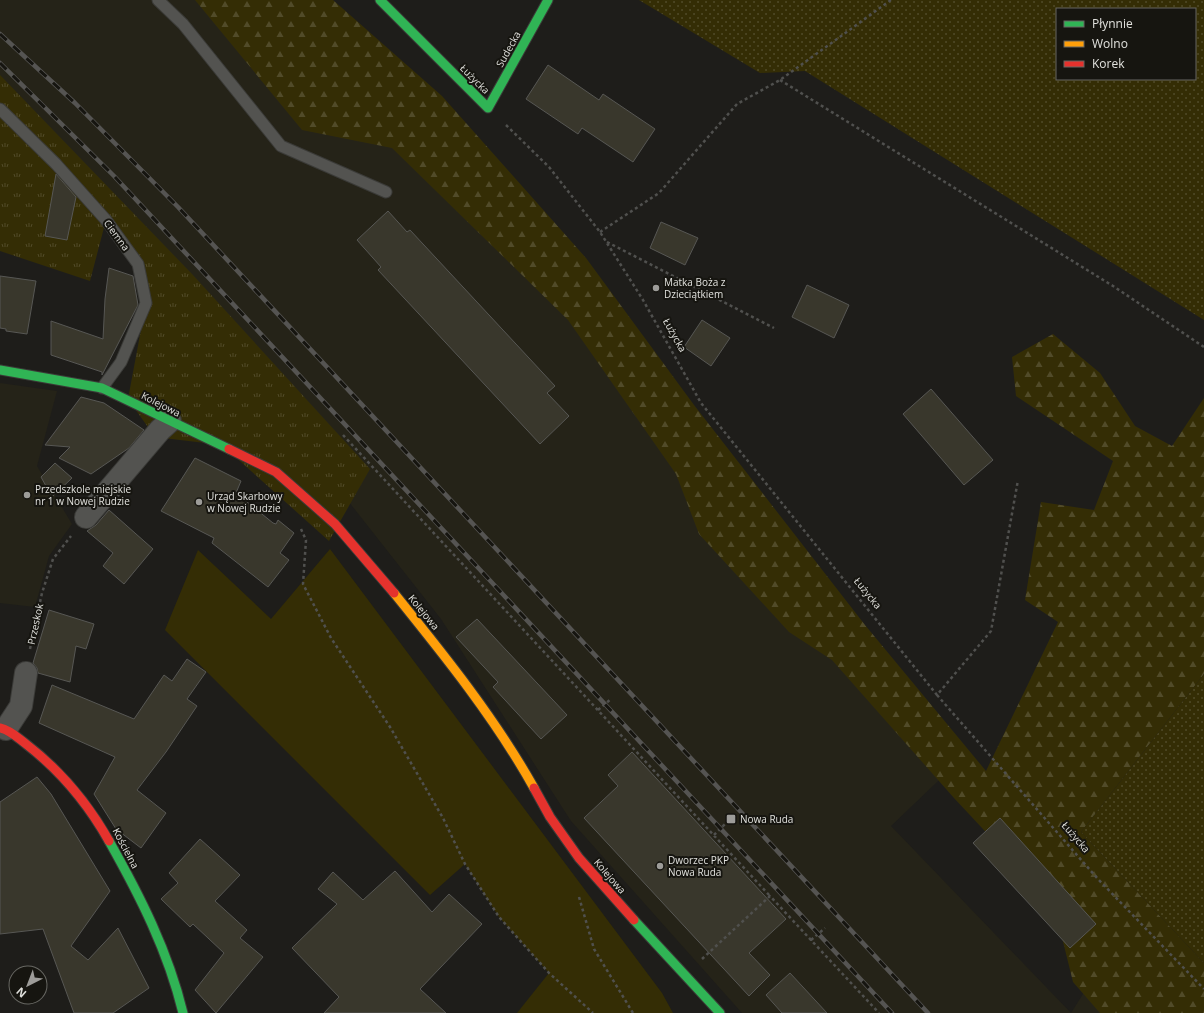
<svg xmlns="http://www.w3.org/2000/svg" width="1204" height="1013" font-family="'Open Sans',sans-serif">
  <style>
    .built { fill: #252318 }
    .grass { fill: url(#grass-tufts) }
    .forest { fill: url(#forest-firs) }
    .park { fill: #342d05 }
    .garden { fill: url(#garden-dots); fill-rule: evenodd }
    .building { fill: #39372c; stroke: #575754 }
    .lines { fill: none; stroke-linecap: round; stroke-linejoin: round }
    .lane-casing { stroke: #3b3b38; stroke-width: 13 }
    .street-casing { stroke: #3b3b38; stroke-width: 24 }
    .fast-casing { stroke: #3b3b38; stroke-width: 11 }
    .slow-casing { stroke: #3b3b38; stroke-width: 11 }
    .jam-casing { stroke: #3b3b38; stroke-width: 11 }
    .path { stroke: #50504e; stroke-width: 2.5; stroke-dasharray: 3 3; stroke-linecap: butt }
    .lane { stroke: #535350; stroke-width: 11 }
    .street { stroke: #535350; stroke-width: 22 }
    .fast { stroke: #30b455; stroke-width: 9 }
    .slow { stroke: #ff9f0a; stroke-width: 9 }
    .jam { stroke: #e5322d; stroke-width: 9 }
    .rail-casing { stroke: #555452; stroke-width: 4.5 }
    .rail { stroke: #161510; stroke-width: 3; stroke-dasharray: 9; stroke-linecap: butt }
    .poi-dot { fill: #9d9c99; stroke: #161510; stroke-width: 1.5 }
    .labels { text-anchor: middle; stroke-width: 4; stroke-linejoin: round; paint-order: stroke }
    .street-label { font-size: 10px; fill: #e1e1dd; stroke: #161510 }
    .poi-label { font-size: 10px; fill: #e1e1dd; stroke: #161510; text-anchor: start }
  </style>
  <defs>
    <pattern id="grass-tufts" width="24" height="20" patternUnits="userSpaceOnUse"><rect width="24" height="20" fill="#342d05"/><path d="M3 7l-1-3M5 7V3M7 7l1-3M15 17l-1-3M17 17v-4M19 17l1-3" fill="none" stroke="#514b29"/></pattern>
    <pattern id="forest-firs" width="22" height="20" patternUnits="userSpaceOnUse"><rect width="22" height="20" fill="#342d05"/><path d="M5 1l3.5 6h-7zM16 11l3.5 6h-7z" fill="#514b29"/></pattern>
    <pattern id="garden-dots" width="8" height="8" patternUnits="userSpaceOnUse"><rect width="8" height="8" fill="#342d05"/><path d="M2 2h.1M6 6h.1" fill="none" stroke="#514b29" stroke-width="1.8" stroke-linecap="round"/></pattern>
  </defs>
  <rect width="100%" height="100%" fill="#1e1d1a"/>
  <path class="built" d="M0,0H286L958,762L891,826L1071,1013L1122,932L1204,1013H742L571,821L441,619L216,333L0,95Z
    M0,383L57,391L37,466L72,524L49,556L35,607L0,603Z"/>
  <path class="grass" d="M0,75L192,274L370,469L329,541L222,445L155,437L128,399L146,303L138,264L106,220L90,281L0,251Z"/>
  <path class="forest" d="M195,0H333L442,96L586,258L694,405L865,625L986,771L1058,622L1025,600L1041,502L1094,510L1113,461L1016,396L1012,357L1053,334L1100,373L1135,426L1172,446L1204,398V674L1081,832L1204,963V1013H1100L1073,982L1054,905L954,798L832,660L789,632L699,534L676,474L568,320L392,148L302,130Z"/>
  <path class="park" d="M330,549L662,993L673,1013H517L549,973L499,917L465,864L430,895L165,630L198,550L271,619Z"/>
  <path class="garden" d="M639,0H1204V320L805,71L760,73ZM1057,9H1195V79H1057Z
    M1204,674V963L1081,832Z"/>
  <path class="building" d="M548,65L599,100L603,94L655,129L633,162L582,128L578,134L526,99Z
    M56,174L76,197L67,240L45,236Z
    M388,211L407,232L410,230L555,386L547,393L569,416L540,444L378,270L381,267L357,240Z
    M661,222L698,238L685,265L650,248Z
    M109,268L133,276L138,305L102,375V372L51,355V321L103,339L105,299Z
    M0,276L36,281L27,334L6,331V329L0,328Z
    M807,285L849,305L834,338L792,317Z
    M702,320L730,338L711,366L684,347Z
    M931,389L993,460L964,485L903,414Z
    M81,397L104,403L144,430L129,448L91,474L59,458L70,447L45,445Z
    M195,458L241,481L236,493L273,523L276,524L278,520L294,533L280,553L289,560L268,587L212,543L214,538L161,511Z
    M55,463L72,478L52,497L41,477Z
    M109,510L153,549L124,584L103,566L113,553L87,531L96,525Z
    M49,610L94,624L86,649L76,646L70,682L38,673L37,668L33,663Z
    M477,619L567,715L541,739L493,687L498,682L456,637Z
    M187,659L206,672L187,699L197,706L166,752L137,790L166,813L141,848L116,829L94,794L115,757L39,723L52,685L134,719L164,675L172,681Z
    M632,752L786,919L749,953L770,975L749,996L584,818L618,786L608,775Z
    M37,777L51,794L110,891L71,946L88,960L118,928L149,988L113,1013H74L43,929L0,934V802Z
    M1000,818L1096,924L1070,948L973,843Z
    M200,839L240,875L215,901L247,930L240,938L263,957L216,1013L195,990L224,953L193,924L190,927L161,899L178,883L169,873Z
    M395,871L432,912L449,894L482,924L420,989L446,1013H324L339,997L292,948L337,904L318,889L333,872L363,900Z
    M790,973L827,1013H782L766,995Z"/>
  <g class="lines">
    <g class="lane-casing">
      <path id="lane" d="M158,0L183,24L281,146L386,192
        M0,109L56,164L106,220L138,264L146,303L121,362L102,388"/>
    </g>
    <g class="street-casing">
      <path id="street" d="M86,517L160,430L170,421
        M6,729L21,706L26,673"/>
    </g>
    <g class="fast-casing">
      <path id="fast" d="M380,0L488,108L548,0
        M0,370L102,388L229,449
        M109,841C140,896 168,951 183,1013
        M634,920L720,1013"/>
    </g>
    <g class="slow-casing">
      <path id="slow" d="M394,593C444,655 495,718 534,788"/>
    </g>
    <g class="jam-casing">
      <path id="jam" d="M229,449L276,472L335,524L394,593
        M0,728C10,730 18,738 26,744C61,771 87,802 109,841
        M534,788L550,817L579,858L634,920"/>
    </g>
    <path class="path" d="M780,80L1113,286L1204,347
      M506,125L549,167L600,232L643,300L701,403L937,695L991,631L1018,480
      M600,232L659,193L737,104L780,80L891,0
      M607,242L774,328
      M343,435L770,896
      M301,529L306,540L303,584L331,638L390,727L443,818L465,864L499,917L549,973L593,1013
      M30,649L42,593L53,559L71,536
      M937,695L1097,878L1204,989
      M598,710L611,699
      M714,835L726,823
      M579,897L594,949L633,1013
      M811,940L825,928
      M702,959L770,896L879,1013"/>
    <use href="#lane" class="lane"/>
    <use href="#street" class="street"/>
    <use href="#fast" class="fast"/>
    <use href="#slow" class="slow"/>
    <use href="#jam" class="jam"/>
    <g class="rail-casing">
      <path id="rail" d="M0,34L75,103L178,207L928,1013
        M0,63L114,176L892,1013"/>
    </g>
    <use href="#rail" class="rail"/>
  </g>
  <g class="poi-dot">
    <circle cx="656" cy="288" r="4"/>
    <circle cx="27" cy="495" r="4"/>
    <circle cx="199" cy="502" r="4"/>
    <rect x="726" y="814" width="10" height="10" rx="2"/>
    <circle cx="660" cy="866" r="4"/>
  </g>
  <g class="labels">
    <g class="street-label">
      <text transform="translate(508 49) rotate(-61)" y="4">Sudecka</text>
      <text transform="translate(475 79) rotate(45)" y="4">Łużycka</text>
      <text transform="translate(117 235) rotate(54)" y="4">Ciemna</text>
      <text transform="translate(675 335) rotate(61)" y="4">Łużycka</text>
      <text transform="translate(161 404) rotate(27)" y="4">Kolejowa</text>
      <text transform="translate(868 593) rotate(51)" y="4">Łużycka</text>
      <text transform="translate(424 612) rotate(51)" y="4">Kolejowa</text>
      <text transform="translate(35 624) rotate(-78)" y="4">Przeskok</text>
      <text transform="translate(1076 837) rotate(49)" y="4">Łużycka</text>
      <text transform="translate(126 848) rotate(62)" y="4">Kościelna</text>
      <text transform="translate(610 876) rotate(49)" y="4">Kolejowa</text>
    </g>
    <g class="poi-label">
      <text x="664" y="286">Matka Boża z<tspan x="664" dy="12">Dzieciątkiem</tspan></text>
      <text x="35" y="493">Przedszkole miejskie<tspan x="35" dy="12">nr 1 w Nowej Rudzie</tspan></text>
      <text x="207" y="500">Urząd Skarbowy<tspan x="207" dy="12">w Nowej Rudzie</tspan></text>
      <text x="740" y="823">Nowa Ruda</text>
      <text x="668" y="864">Dworzec PKP<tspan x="668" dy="12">Nowa Ruda</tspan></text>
    </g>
  </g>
  <rect x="1056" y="8" width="140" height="72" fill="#161510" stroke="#676762"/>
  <rect x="1064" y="21" width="20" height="6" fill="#30b455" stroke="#676762"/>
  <text x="1092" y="28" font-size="12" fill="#e1e1dd">Płynnie</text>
  <rect x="1064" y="41" width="20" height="6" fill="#ff9f0a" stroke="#676762"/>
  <text x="1092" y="48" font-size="12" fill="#e1e1dd">Wolno</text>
  <rect x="1064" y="61" width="20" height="6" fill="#e5322d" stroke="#676762"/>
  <text x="1092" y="68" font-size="12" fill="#e1e1dd">Korek</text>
  <g transform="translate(28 985) rotate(222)"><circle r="19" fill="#161510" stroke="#676762"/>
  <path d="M0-3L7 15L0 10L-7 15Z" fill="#9d9c99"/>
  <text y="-6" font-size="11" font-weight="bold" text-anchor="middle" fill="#e1e1dd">N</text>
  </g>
</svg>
